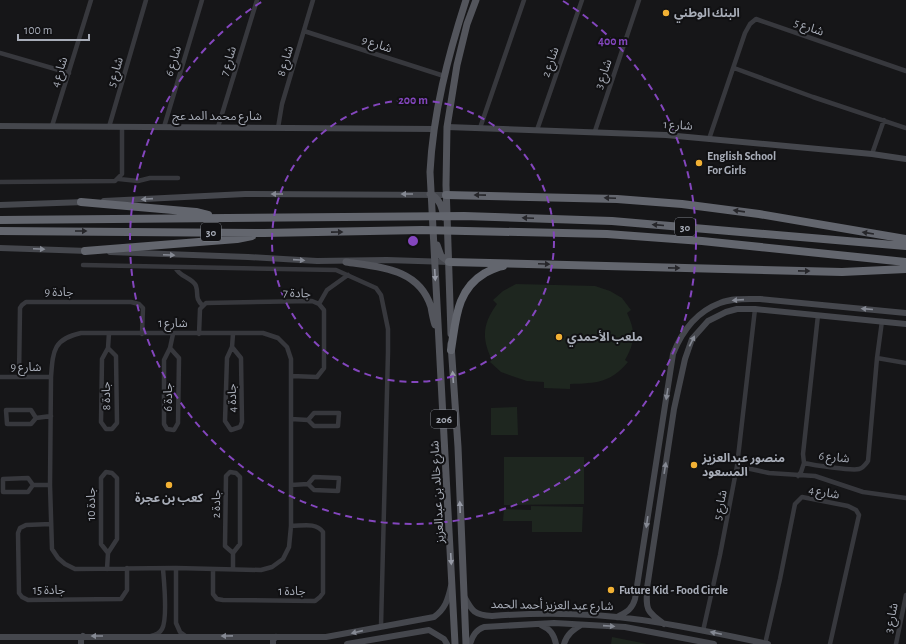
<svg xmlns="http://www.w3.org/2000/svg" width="906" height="644" font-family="'Alegreya Sans','Noto Sans Arabic',sans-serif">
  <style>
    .green { fill: #1e261f }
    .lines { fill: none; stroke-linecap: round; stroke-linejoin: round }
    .street { stroke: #37383d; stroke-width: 4.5 }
    .secondary { stroke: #45474d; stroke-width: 6 }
    .primary { stroke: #53555c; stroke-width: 7 }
    .highway { stroke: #63666e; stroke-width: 8 }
    .oneway { fill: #858993 }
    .oneway2 { fill: #26262a }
    .oneway3 { fill: #979ba6 }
    .ring { fill: none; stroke: #8446be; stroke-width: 2; stroke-dasharray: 7 5 }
    .poi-dot { fill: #f2b134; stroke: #111113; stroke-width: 1.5 }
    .labels { text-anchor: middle; stroke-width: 4; stroke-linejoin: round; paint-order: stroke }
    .shield { fill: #111113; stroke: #7b7e86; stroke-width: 1 }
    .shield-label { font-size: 11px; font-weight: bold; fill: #a8adb8 }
    .poi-label { font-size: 12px; font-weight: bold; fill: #a8adb8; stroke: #111113; text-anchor: start }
    .street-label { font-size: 12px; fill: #a8adb8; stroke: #111113 }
    .centre { fill: #8446be; stroke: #111113; stroke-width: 2 }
    .ring-label { font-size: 12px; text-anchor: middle; font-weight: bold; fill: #8446be; stroke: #111113; stroke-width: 4; stroke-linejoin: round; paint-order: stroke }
  </style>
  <rect width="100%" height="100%" fill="#161618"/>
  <path class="green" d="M516,284L595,286L610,291L622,298L631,310L627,313C636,332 635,342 625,360L628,362C610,383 597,383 570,384V389L544,388V382L527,381L512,376L501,372L490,362L492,360C481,338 483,323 497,304L493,300L503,291Z
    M517,407L518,435H491V408Z
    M504,457H584V504L504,505Z
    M531,506L583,507L582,532H532V521H503L504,509L531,510Z
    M612,637L647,644H611Z"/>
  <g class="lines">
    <path class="street" d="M304,31L444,76
      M0,53L69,73
      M734,68L813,97L906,128
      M52,126L91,0
      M109,127L146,0
      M164,127L202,0
      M218,127L257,0
      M278,128L282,104L313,0
      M480,128L524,0
      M537,130L582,0
      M595,131L639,0
      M709,139L745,33L750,24L756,19L906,71
      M872,154L884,120
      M119,179L138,181L150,178H178
      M0,182L115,181L122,174V127
      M83,265L336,270L376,288L381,295L388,329V352L381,626
      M175,267C180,278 192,277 196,286C199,295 194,297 203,306
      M319,304L327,290L348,275
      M818,315L803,454L804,463C813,465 852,471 859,469C863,468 865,465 868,461L877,358L882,321
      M81,333H263L278,338L287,347L291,359V526L289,547L283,559L272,567L261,570L176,568L75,569L65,564L58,558L52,549L50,485L51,377C53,351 53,339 81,333Z
      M199,334L200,309L206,303L312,301L319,304L324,310V368L317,377L292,376
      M232,347L241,358L242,422L240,427L231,430L225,421L227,358L232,347L233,334
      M108,348L116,356L117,423L112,429H106L101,422L102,359L108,348L109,333
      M170,348L179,358L178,423L174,430L167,429L164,424V360L170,348L173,334
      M877,358L906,363
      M0,377H51
      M19,377L20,308L22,305L26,302H131L139,304L143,308L142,334
      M36,418L31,410H6L7,424H31L36,418L51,416
      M291,419L308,420L314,426H338L339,413H314L308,420
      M737,466L769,473L815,476L863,492L906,498
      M798,476L801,472L804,463
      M28,478L33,485L28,492H3V479Z
      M33,485H50
      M291,485L308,484L314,490L338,491L339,478L314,477L308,484
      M51,524L26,525L20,528L18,533L19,593L22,597L28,600L121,599L127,590V568
      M176,568V623L180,632L187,637
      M107,569L108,553L117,539V478L112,473L106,472L101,478V544L108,553
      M233,569V553L240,544V477L236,473L230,472L226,476L225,546L233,553
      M213,570V594L217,599L223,600L315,601L320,597L323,593V532C316,522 302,526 291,526
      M703,631L720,555L737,466L755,309
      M151,636C155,635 160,633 162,629C168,619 164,582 163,569
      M765,644L780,579L795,504L802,497L848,506L856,510L859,515L830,644
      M896,644L906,595"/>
    <path class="secondary" d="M0,126L434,129
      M447,127L666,135L872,154L906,159
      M104,201L245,194L446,195
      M0,205L85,202
      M0,248L88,251
      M110,252L248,257L317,261L387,260L449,262
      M464,596C472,611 474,615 492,616C542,612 593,613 642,620C684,626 726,635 768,644
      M617,617C626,612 632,610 635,599L673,354C682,331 696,312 720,303C732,298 747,299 760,299L906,313
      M664,624C646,611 646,610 647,588L674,409L685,359L692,339L708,321L726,312L737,309H755L906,324
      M541,625C550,629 554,634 556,644
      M0,637H326L434,617C445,609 448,600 451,586
      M81,644V640L83,636
      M273,644V640L276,637
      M347,644L429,630L444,639L447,644
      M470,644C473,635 476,630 484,627L554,623L625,627L714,644
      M564,644C567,634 573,630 581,625"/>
    <path class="primary" d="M430,194C440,199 442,207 444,217
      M437,245L441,256L449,262
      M346,262C379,267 419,268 431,307C432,313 433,319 435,325
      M451,334L446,185L447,127L457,65L467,24L476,0
      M451,344L458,447L466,644
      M455,644L430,172C433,113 448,56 466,0"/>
    <path class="highway" d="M446,195L617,199L682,204L759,214L906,239
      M81,202L196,212L208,215
      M0,220L464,216L612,221L906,246
      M0,231L264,233L422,230L607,234L702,241L906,262
      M85,251L237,239L252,236
      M449,262L842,272L906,269
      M451,350C456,320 456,290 485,273C491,270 496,267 503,266"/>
  </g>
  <defs><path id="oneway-solid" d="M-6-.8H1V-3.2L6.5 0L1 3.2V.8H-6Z"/></defs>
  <g class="oneway">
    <use href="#oneway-solid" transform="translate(277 194) rotate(-180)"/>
    <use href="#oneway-solid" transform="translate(407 194) rotate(180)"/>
    <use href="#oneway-solid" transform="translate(147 199) rotate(176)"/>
    <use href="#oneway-solid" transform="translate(39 249) rotate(2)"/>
    <use href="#oneway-solid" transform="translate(169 255) rotate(3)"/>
    <use href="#oneway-solid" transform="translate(299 260) rotate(4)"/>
    <use href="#oneway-solid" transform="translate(738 300) rotate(176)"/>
    <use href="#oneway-solid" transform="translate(867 309) rotate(-175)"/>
    <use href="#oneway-solid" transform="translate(692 341) rotate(-64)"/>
    <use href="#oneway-solid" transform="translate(667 394) rotate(99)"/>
    <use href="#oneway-solid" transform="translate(665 468) rotate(-81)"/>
    <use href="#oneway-solid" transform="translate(647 522) rotate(98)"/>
    <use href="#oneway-solid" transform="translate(609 626) rotate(4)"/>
    <use href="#oneway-solid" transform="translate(357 632) rotate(167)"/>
    <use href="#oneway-solid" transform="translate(716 633) rotate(-168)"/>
    <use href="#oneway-solid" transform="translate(97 636) rotate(180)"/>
    <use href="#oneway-solid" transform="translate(227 636) rotate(179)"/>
  </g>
  <g class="oneway2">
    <use href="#oneway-solid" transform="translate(480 195) rotate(-179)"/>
    <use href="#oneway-solid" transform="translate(610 198) rotate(-178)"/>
    <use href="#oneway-solid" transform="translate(739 211) rotate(-172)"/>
    <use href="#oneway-solid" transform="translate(528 218) rotate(-178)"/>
    <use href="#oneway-solid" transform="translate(658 225) rotate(-175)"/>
    <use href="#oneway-solid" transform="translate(81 231)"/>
    <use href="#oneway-solid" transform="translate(337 232) rotate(-1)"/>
    <use href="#oneway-solid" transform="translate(868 233) rotate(-171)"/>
    <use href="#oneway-solid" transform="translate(544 264) rotate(2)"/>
    <use href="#oneway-solid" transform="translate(674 268) rotate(1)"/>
    <use href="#oneway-solid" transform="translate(804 271) rotate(1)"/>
  </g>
  <g class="oneway3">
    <use href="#oneway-solid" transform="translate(435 275) rotate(87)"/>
    <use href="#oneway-solid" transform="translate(453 377) rotate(-94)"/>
    <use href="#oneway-solid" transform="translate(460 507) rotate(-92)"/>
    <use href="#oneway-solid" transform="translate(451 559) rotate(87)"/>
  </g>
  <g class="ring">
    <circle cx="413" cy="241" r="141"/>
    <path d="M563 1A283 283 0 1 1 263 1"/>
  </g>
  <g class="poi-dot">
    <circle cx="666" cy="13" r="4"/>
    <circle cx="699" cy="163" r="4"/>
    <circle cx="559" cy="337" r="4"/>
    <circle cx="694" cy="465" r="4"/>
    <circle cx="169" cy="485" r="4"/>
    <circle cx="611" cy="590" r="4"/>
  </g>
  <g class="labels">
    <g class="shield">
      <rect x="675" y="218" width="20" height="18" rx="3"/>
      <rect x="201" y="223" width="20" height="18" rx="3"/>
      <rect x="431" y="410" width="26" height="18" rx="3"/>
    </g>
    <g class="shield-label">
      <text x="685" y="231">30</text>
      <text x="211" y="236">30</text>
      <text x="444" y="423">206</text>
    </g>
    <g class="poi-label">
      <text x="674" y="17">البنك الوطني</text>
      <text x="707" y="160">English School<tspan x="707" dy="14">For Girls</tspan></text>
      <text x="567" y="341">ملعب الأحمدي</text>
      <text x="702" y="462">منصور عبدالعزيز<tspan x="702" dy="14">المسعود</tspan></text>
      <text x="169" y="502" text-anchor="middle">كعب بن عجرة</text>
      <text x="619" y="594">Future Kid - Food Circle</text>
    </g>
    <g class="street-label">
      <text transform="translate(809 27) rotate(19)" y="4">شارع 5</text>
      <text transform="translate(377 44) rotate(18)" y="4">شارع 9</text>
      <text transform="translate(173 61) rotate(-73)" y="4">شارع 6</text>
      <text transform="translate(228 61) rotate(-73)" y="4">شارع 7</text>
      <text transform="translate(285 61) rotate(-73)" y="4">شارع 8</text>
      <text transform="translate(550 62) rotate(-71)" y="4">شارع 2</text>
      <text transform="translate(59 72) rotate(-73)" y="4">شارع 4</text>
      <text transform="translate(115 72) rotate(-74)" y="4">شارع 5</text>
      <text transform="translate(603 74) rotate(-71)" y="4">شارع 3</text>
      <text x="217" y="120">شارع محمد المد عج</text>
      <text transform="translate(678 125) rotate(4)" y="4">شارع 1</text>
      <text x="59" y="296">جادة 9</text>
      <text transform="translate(297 293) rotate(2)" y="4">جادة 7</text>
      <text x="173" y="327">شارع 1</text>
      <text x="26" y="371">شارع 9</text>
      <text transform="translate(106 396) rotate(-91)" y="4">جادة 8</text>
      <text transform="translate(168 397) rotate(-90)" y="4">جادة 6</text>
      <text transform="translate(232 398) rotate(-91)" y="4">جادة 4</text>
      <text transform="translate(834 457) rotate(6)" y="4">شارع 6</text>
      <text transform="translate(437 492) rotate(-93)" y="4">شارع خالد بن عبدالعزيز</text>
      <text transform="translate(824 492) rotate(10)" y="4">شارع 4</text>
      <text transform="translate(91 504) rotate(-90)" y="4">جادة 10</text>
      <text transform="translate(216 504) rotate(-89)" y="4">جادة 2</text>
      <text transform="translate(720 505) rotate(-79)" y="4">شارع 5</text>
      <text x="49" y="594">جادة 15</text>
      <text x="292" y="595">جادة 1</text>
      <text transform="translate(552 605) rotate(1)" y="4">شارع عبد العزيز أحمد الحمد</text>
      <text transform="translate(891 618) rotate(-79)" y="4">شارع 3</text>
    </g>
  </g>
  <circle cx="413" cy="241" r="6" class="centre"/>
  <g class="ring-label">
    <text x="613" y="45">400 m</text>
    <text x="413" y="104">200 m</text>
  </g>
  <path d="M18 34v6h71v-6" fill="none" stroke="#a8adb8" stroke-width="2"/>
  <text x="24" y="34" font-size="12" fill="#a8adb8" stroke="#111113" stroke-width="3" paint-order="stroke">100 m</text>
</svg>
